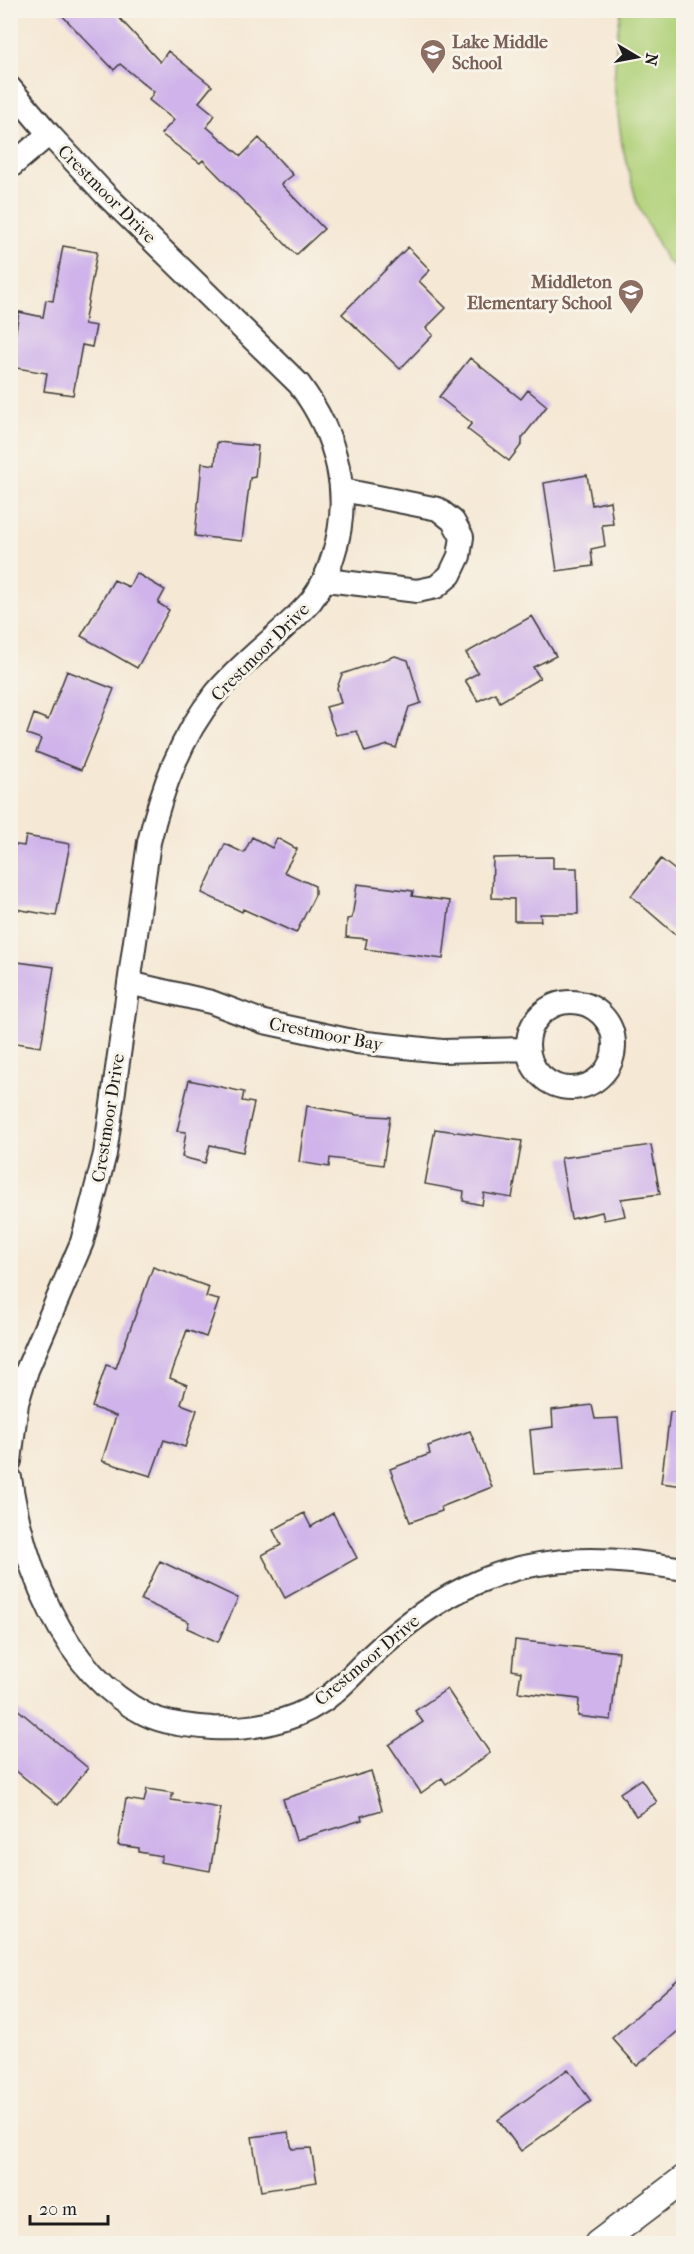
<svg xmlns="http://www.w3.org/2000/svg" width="694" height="2254" font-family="'IM FELL French Canon',serif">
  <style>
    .green { fill: #b0d179; stroke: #66764a; stroke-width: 1.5 }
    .building { fill: #cfb3ea }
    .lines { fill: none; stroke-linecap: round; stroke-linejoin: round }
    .minor-casing { stroke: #3d3b38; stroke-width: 26 }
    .tertiary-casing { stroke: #3d3b38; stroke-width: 30 }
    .minor { stroke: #fff; stroke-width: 22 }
    .tertiary { stroke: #fff; stroke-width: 27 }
    .labels { text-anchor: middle; stroke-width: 6; stroke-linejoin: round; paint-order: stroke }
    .education-label { font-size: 18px; font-weight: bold; fill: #785e54; stroke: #f7f3e8; text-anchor: start }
    .street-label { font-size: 18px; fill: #1c1c1c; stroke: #f7f3e8 }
  </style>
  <rect width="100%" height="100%" fill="#f7f3e8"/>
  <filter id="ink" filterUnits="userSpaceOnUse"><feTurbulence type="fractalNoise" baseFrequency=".0167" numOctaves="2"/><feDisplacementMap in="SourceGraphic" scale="12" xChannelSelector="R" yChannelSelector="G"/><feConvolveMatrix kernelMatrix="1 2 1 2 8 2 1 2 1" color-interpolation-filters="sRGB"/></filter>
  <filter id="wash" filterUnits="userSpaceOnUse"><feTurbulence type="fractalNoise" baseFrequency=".008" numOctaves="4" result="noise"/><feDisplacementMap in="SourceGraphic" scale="24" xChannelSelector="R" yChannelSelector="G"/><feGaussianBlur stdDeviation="1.35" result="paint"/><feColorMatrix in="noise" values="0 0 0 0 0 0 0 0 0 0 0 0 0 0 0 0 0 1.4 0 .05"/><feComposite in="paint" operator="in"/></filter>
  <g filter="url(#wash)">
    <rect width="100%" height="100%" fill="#f5e8d4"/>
    <path class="green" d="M621,11H683V273L666,260L637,203L622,145L614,84L617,36Z"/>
    <g id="blocks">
      <path class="building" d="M57,10H112L160,62L168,51L212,86L199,102L215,115L207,127L241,156L259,138L293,175L281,184L324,229L296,255L203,160L200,163L161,134L174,120L149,100L154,92L120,64L114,70Z
        M63,246L97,252L84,324L96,326L92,347L82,345L73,395L44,391L47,373L10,367L19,312L43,317L46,300L53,301Z
        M408,247L430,270L419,281L446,308L426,328L433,335L400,369L342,314Z
        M470,358L521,399L528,390L547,406L522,438V444L509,461L467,429L472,423L439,397Z
        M217,442L258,446L255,477L250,478L242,541L195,536L202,463L215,465Z
        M587,475L592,505L610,501L613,524L602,525L605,546L591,549L593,566L557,571L544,483Z
        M136,573L165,590L158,603L169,610L137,668L81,636L114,580L129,587Z
        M532,616L556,656L533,667L540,678L500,702L495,693L478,701L465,680L478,673L466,653Z
        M395,656L408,660L421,703L409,707L396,748L388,745L365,752L357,731L336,735L326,707L341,703L337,688L342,674Z
        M67,671L114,689L81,770L36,752L41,739L27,734L34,714L48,720Z
        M26,836L70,844L56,916L10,908V844L24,846Z
        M252,837L272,848L277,838L297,849L284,872L315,886V895L296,933L243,909L242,912L202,893L225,844L244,853Z
        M553,857V868H577L578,914H540L541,921H514V899L492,898L493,858Z
        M661,859L684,877V942L631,896Z
        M357,884L413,891L412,896L450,901L443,959L365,949L367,939L346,937L347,919L352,918Z
        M10,961L54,967L41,1047L10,1042Z
        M189,1080L244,1092L242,1101L254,1103L243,1152L210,1145L205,1163L182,1157L186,1132L177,1131Z
        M307,1106L357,1115L390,1117L383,1165L330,1158L329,1167L299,1162Z
        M435,1129L522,1141L512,1198L484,1193L482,1205L463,1201L464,1191L425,1184Z
        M651,1145L660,1194L621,1199L625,1216L604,1220L602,1212L571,1219L561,1158Z
        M153,1267L209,1287L206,1297L219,1300L206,1337L187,1330L170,1378L187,1385L181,1404L197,1410L185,1447L164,1440L151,1476L102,1461L116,1416L92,1407L106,1365L116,1368Z
        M592,1405L595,1419L618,1418L623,1468L534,1474L530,1430L553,1427L552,1410Z
        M670,1412H684V1486L661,1483Z
        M470,1431L492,1487L441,1507L442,1511L410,1522L390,1469L430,1454L428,1446Z
        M304,1513L311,1527L333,1513L357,1558L285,1598L262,1555L281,1545L273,1530Z
        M160,1561L238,1598L218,1642L187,1628L189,1622L141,1600Z
        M515,1640L619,1652L611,1720L578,1716L579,1699L518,1692L521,1672L512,1670Z
        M447,1689L490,1753L446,1784L442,1778L421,1793L389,1745L423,1722L415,1711Z
        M10,1703L88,1768L58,1805L10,1766Z
        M371,1771L382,1810L361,1816L362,1820L296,1840L283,1799Z
        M641,1779L657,1802L636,1816L620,1793Z
        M147,1789L173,1793L171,1800L221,1808L210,1871L160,1862L162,1856L139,1852V1848L118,1845L126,1799L144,1802Z
        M684,1974V2026L637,2066L612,2038Z
        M568,2069L591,2101L521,2151L498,2120Z
        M288,2132L292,2149L311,2148L317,2182L261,2191L252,2137Z"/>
    </g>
  </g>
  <g filter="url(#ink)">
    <use href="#blocks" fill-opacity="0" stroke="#3d3b38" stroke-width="1.5"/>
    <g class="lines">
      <g class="minor-casing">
        <path id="minor" d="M10,88L49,134L104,193L299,384C337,435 353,495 333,556C328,573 322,587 311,601C282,634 244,659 216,693C180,737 162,789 149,842L105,1154L82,1242L27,1370L17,1403L10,1461
          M10,167L49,134
          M326,580L417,591L436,587L450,575L459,556L462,537L453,521L438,509L343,490
          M129,983L211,1002L264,1022L357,1042L442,1051L528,1049
          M528 1045a43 43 0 1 1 86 0a43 43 0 1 1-86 0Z
          M10,1478C23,1564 62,1672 145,1714C165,1724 190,1726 212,1728C248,1730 290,1723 321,1702C340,1690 354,1672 371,1656C402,1626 438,1599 478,1582C543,1553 615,1557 684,1569"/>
      </g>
      <g class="tertiary-casing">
        <path id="tertiary" d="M598,2244L684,2179"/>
      </g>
      <use href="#minor" class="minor"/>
      <use href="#tertiary" class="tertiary"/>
    </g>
  </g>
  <defs>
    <g id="school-pin" transform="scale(1.35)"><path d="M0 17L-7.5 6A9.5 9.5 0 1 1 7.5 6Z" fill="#8d6e63" stroke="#f7f3e8"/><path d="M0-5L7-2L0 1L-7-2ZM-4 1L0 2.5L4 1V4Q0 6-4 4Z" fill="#fff"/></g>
  </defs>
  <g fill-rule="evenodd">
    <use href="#school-pin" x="433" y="52"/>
    <use href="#school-pin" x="631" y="292"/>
  </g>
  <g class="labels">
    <g class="education-label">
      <text x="452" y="48">Lake Middle<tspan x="452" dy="21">School</tspan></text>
      <text x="612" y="288" text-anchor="end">Middleton<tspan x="612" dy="21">Elementary School</tspan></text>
    </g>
    <g class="street-label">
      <text transform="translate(107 194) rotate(45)" y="6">Crestmoor Drive</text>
      <text transform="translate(260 652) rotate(-45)" y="6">Crestmoor Drive</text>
      <text transform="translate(326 1034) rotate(11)" y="6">Crestmoor Bay</text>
      <text transform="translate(108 1118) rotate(-81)" y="6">Crestmoor Drive</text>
      <text transform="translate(367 1660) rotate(-40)" y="6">Crestmoor Drive</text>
    </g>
  </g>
  <rect width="694" height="2254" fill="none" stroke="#f7f3e8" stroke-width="36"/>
  <g transform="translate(637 57) rotate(100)" stroke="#f7f3e8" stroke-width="4.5" paint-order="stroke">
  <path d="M0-4.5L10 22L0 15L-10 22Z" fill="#1c1c1c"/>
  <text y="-9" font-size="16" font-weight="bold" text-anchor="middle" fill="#1c1c1c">N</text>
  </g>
  <path d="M30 2215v9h78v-9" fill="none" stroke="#1c1c1c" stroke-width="3"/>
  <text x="39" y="2215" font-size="18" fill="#1c1c1c" stroke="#f7f3e8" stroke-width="4.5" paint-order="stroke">20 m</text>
</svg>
